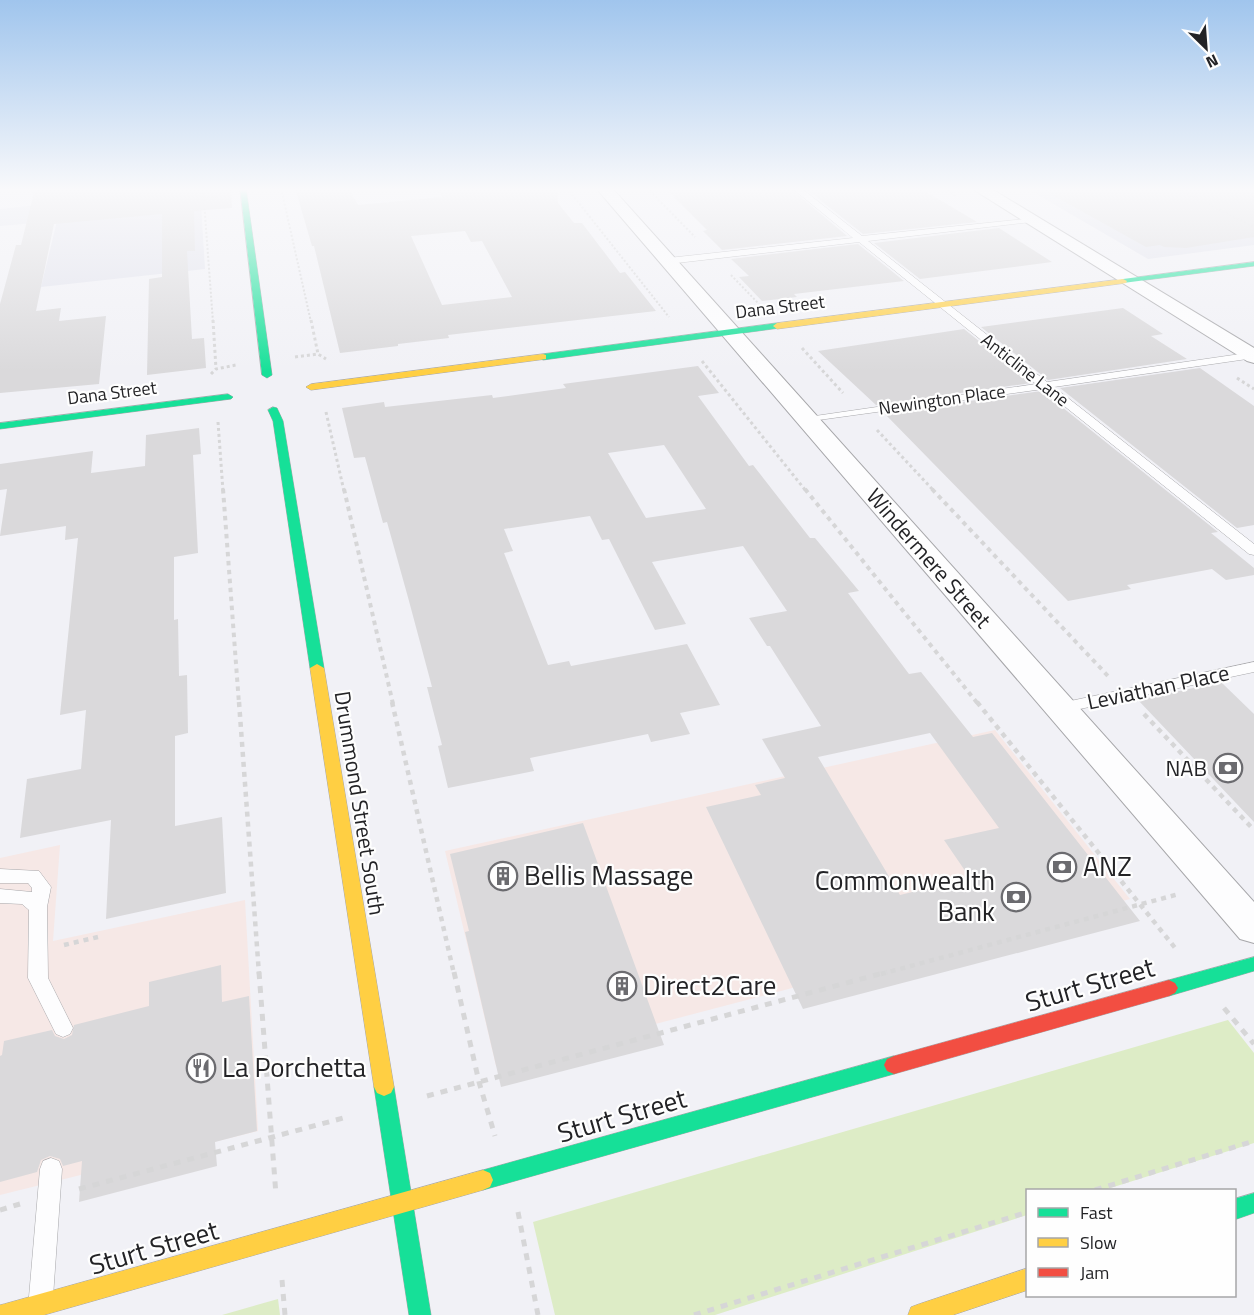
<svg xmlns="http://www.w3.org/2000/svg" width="1254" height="1315" font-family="'Titillium Web',sans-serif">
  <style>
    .commercial { fill: #f6e8e6 }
    .built { fill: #e1e2ec }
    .green { fill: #ddecc6 }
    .building { fill: #dad9db; fill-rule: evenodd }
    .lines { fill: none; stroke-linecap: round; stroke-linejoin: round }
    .lane-casing { stroke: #a7a7aa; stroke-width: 1 }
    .street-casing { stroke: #a7a7aa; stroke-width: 2 }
    .fast-casing { stroke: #a7a7aa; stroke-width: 1 }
    .slow-casing { stroke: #a7a7aa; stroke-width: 1 }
    .jam-casing { stroke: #a7a7aa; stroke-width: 1 }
    .path-far4 { stroke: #d6d6d7; stroke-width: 2; stroke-dasharray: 2 2; stroke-linecap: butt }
    .path-far3 { stroke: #d6d6d7; stroke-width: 3; stroke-dasharray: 3 3; stroke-linecap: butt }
    .path-far2 { stroke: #d6d6d7; stroke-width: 4; stroke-dasharray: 4.5 4.5; stroke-linecap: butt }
    .path-far1 { stroke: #d6d6d7; stroke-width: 4.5; stroke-dasharray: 5 5; stroke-linecap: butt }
    .path { stroke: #d6d6d7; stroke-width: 5; stroke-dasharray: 7 7; stroke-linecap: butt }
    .lane { fill: #fdfdfe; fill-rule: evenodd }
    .street { fill: #fdfdfe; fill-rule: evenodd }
    .fast { fill: #16e098; fill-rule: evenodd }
    .slow { fill: #ffcf43; fill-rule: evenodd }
    .jam { fill: #f24e42; fill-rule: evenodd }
    .labels { text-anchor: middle; stroke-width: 4.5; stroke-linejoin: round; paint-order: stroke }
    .far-street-label { font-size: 18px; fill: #232326; stroke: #fefefe }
    .street-label { font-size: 22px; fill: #232326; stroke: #fefefe }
    .poi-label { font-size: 22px; fill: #232326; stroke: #fefefe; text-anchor: end }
    .near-poi-label { font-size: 27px; fill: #232326; stroke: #fefefe; text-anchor: start }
    .near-street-label { font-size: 27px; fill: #232326; stroke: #fefefe }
  </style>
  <rect width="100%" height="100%" fill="#f1f1f6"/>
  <path class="commercial" d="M995,730L1130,899L496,1066L445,851Z
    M60,845L53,941L245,900L258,1131L0,1195V858Z"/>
  <path class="built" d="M200,188L205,269L41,287L57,221L0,226V209Z
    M1026,188H1254V245L1148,259Z"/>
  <path class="green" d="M1228,1020L1254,1053V1143L1104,1190H1028L1027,1215L715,1315H555L533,1222Z
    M278,1299L280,1315H222Z"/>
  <path class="building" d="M35,188H231L232,208L194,211L195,251H187L192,339L204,338L206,368L147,375L149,279L162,277V214L54,224L36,311L61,308L59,321L106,316L99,384L0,393V304L16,245H21Z
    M295,188H349L358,205L442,197L437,188H557L558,203L574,223H582L620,273L625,272L656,311L448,335L449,338L398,344V346L340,353L314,246H312ZM465,231L471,242L482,241L512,297L442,305L411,236Z
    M665,188H790L847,236L722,250L703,231L707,230Z
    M805,188H920L977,222L863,234Z
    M1040,188H1254V237L1186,248L1164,247L1160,245L1146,247Z
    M999,228L1052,262L920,279L874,243Z
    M858,244L904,281L794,294L797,297L762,301L739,277L749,276L731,259Z
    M1123,308L1163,334L1151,336L1187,359L1048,380L981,327Z
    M964,329L1031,383L876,405L818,351Z
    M698,366L719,393L698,396L749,466L753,465L810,538H815L859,591L848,593L909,674L921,672L973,737L992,733L1140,921L803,1009L706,807L761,795L755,785L785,778L762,739L821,726L770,646H767L749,618L787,611L743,546L652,562L686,624L655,630L609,539L602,540L590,516L504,529L513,551L504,553L548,665L569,661L571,666L687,644L720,705L680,713L690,734L651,742L648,734L530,758L534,771L448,788L438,746L442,745L427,687H432L409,601L387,522L383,523L365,457L354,458L342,408L384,402L385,407L492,395L493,398L566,388L563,384ZM664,445L706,509L646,518L608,453ZM930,733L999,828L944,840L970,878L900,895L818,757Z
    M1200,368L1254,406V525L1237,528L1060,388Z
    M1042,391L1218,532L1211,533L1254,568V575L1226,580L1212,569L1127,585L1131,589L1068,601L884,413Z
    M199,428L201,454L193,455L198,553L174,557V620L178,619L179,676L187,675L188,733L175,736V826L222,817L226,893L106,919L111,820L20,838L27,779L81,769L86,710L60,715L78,538L65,540L66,526L0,536L7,489L0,490V464L93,451L91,473L145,466L146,435Z
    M1221,682L1254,714V822L1138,700Z
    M583,823L664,1045L501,1087L465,932L469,931L450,854Z
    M221,965L222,1002L249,996L257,1131L215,1142L217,1166L79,1202L82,1161L63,1166L60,1159L50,1156L41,1160L37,1172L0,1182V1056L2,1055L4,1041L52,1030L55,1036L64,1039L72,1035L74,1025L149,1006V982Z"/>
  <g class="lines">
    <g class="lane-casing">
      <path id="lane" d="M792,188H801L862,236L1034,218L1035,220L1031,222L868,241L1047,382L1254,352V358L1054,387L1254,544V555L1249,554L1043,389L804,422V418L808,417L1036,384L859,242L668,264L664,261L668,258L853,238Z
        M1254,662V672L1061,713L1055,712L1053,708L1055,704L1061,703Z
        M0,869L39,871L51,887L47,907L48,978L73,1028L70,1034L63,1037L56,1034L28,978L29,910L22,904L0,903V889L32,892V888L28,883H0Z
        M51,1158L59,1161L62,1169L53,1297L50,1306L41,1309L32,1306L29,1297L40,1169L43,1161Z"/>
    </g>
    <g class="street-casing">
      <path id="street" d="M596,188H612L1254,902V943L1240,939Z
        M971,188H990L1254,348V363L1247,361Z"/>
    </g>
    <g class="fast-casing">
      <path id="fast" d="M240,188H246L272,375L267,378L262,375Z
        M1254,262V266L1123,283L1119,281L1123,279Z
        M777,323L780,324V328L543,360L538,357L543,354Z
        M228,394L233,397L231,399L0,429V423Z
        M273,407L277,408L283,421L324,668L317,672L310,668L273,421L268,410Z
        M1254,957V971L1169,996L1163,993L1160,988L1163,983L1169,980Z
        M894,1056L901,1059L904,1065L901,1071L894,1074L483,1190L476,1187L473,1180L476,1173L483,1170Z
        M384,1078L391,1081L394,1087L431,1315H409L374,1087L377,1081Z
        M1254,1193V1213L1234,1220V1199Z"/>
    </g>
    <g class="slow-casing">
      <path id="slow" d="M1123,279L1127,281L1126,283L777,329L773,326L777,323Z
        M543,354L546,355V359L311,390L306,387L311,384Z
        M317,664L324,668L394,1087L391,1093L384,1096L377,1093L374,1087L310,668Z
        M483,1170L490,1173L493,1180L490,1187L483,1190L44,1315H0V1305L4,1304Z
        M1028,1268V1290L953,1315H908L911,1307L919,1304Z"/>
    </g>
    <g class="jam-casing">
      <path id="jam" d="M1169,980L1175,983L1178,988L1175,993L1169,996L894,1074L887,1071L884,1065L887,1059L894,1056Z"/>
    </g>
    <path class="path-far4" d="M203,188L213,322
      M281,188L311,322
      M567,188L669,317
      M647,188L695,237
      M944,188L956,196
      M1176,188L1254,227
      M203,198L219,197
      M731,275L759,304"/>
    <path class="path-far3" d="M213,320L216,369
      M311,320L318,354
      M802,348L843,393
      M295,357L318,354L326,359
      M702,361L806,491
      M211,374L216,369L236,365
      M1237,378L1254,389
      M326,412L344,491
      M218,422L223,491
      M877,430L934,491"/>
    <path class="path-far2" d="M223,489L239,704
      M344,489L393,704
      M805,489L978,704
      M932,489L1108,676"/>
    <path class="path-far1" d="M239,702L259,974
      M392,702L454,974
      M977,702L1176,949
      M1144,714L1254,830
      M64,945L98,937
      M881,974L1179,894"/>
    <path class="path" d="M259,972L276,1195
      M454,972L479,1082L495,1136
      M1224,1008L1254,1044
      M427,1096L887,972
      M79,1189L347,1117
      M1095,1190L1254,1141
      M0,1210L20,1204
      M518,1212L538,1315
      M282,1280L285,1315
      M694,1315L1028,1212"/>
    <use href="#lane" class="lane"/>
    <use href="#street" class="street"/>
    <use href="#fast" class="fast"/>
    <use href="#slow" class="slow"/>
    <use href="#jam" class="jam"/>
  </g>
  <linearGradient id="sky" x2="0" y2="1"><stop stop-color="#a0c5ed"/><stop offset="0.51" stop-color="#f9f9fb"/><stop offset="1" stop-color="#f9f9fb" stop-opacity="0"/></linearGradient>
  <rect width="1254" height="372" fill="url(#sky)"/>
  <defs>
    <g id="bank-ring" transform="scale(1.5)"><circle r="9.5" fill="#fefefe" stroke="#6b6b6f" stroke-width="1.5"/><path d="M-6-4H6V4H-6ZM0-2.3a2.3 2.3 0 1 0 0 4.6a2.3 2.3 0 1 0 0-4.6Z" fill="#6b6b6f"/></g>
    <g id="building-ring" transform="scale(1.5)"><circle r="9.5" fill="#fefefe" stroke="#6b6b6f" stroke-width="1.5"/><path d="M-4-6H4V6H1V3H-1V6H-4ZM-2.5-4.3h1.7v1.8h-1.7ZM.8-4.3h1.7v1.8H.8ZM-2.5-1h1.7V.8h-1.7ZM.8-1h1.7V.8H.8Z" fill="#6b6b6f"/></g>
    <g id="restaurant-ring" transform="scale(1.5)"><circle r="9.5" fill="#fefefe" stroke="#6b6b6f" stroke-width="1.5"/><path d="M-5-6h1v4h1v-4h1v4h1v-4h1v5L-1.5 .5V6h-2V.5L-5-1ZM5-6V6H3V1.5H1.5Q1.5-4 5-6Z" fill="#6b6b6f"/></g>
  </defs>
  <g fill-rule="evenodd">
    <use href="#bank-ring" x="1228" y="768"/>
    <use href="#bank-ring" x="1062" y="867"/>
    <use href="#building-ring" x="503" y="876"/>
    <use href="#bank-ring" x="1016" y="897"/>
    <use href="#building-ring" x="622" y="986"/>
    <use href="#restaurant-ring" x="201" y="1068"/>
  </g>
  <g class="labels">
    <g class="far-street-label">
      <text transform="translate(780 307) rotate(-7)" y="6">Dana Street</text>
      <text transform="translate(1025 370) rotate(38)" y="6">Anticline Lane</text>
      <text transform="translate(112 393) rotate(-7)" y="6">Dana Street</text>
      <text transform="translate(942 400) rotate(-8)" y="6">Newington Place</text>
    </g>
    <g class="street-label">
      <text transform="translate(929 558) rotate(49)" y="8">Windermere Street</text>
      <text transform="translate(1158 687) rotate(-12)" y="8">Leviathan Place</text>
      <text transform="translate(360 803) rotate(81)" y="8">Drummond Street South</text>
    </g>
    <g class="poi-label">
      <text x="1207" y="776">NAB</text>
    </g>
    <g class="near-poi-label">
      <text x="1083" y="876">ANZ</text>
      <text x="524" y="885">Bellis Massage</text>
      <text x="995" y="890" text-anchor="end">Commonwealth<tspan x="995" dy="31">Bank</tspan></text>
      <text x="643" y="995">Direct2Care</text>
      <text x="222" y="1077">La Porchetta</text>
    </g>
    <g class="near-street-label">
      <text transform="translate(1090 985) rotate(-16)" y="9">Sturt Street</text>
      <text transform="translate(622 1116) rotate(-16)" y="9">Sturt Street</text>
      <text transform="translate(154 1248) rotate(-16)" y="9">Sturt Street</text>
    </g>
  </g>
  <rect x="1026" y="1189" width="210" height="108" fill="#fefefe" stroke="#a6a6a8" stroke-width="1.5"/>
  <rect x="1038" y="1208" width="30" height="9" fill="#16e098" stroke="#a6a6a8" stroke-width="1.5"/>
  <text x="1080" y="1219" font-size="18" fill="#232326">Fast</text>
  <rect x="1038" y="1238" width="30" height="9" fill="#ffcf43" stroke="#a6a6a8" stroke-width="1.5"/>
  <text x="1080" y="1249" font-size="18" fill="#232326">Slow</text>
  <rect x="1038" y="1268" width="30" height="9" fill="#f24e42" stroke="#a6a6a8" stroke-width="1.5"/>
  <text x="1080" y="1279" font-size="18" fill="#232326">Jam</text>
  <g transform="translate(1206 48) rotate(155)" stroke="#fefefe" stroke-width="4.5" paint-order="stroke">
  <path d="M0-4.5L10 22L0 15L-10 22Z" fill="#232326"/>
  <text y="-9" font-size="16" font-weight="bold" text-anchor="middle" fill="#232326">N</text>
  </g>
</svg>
